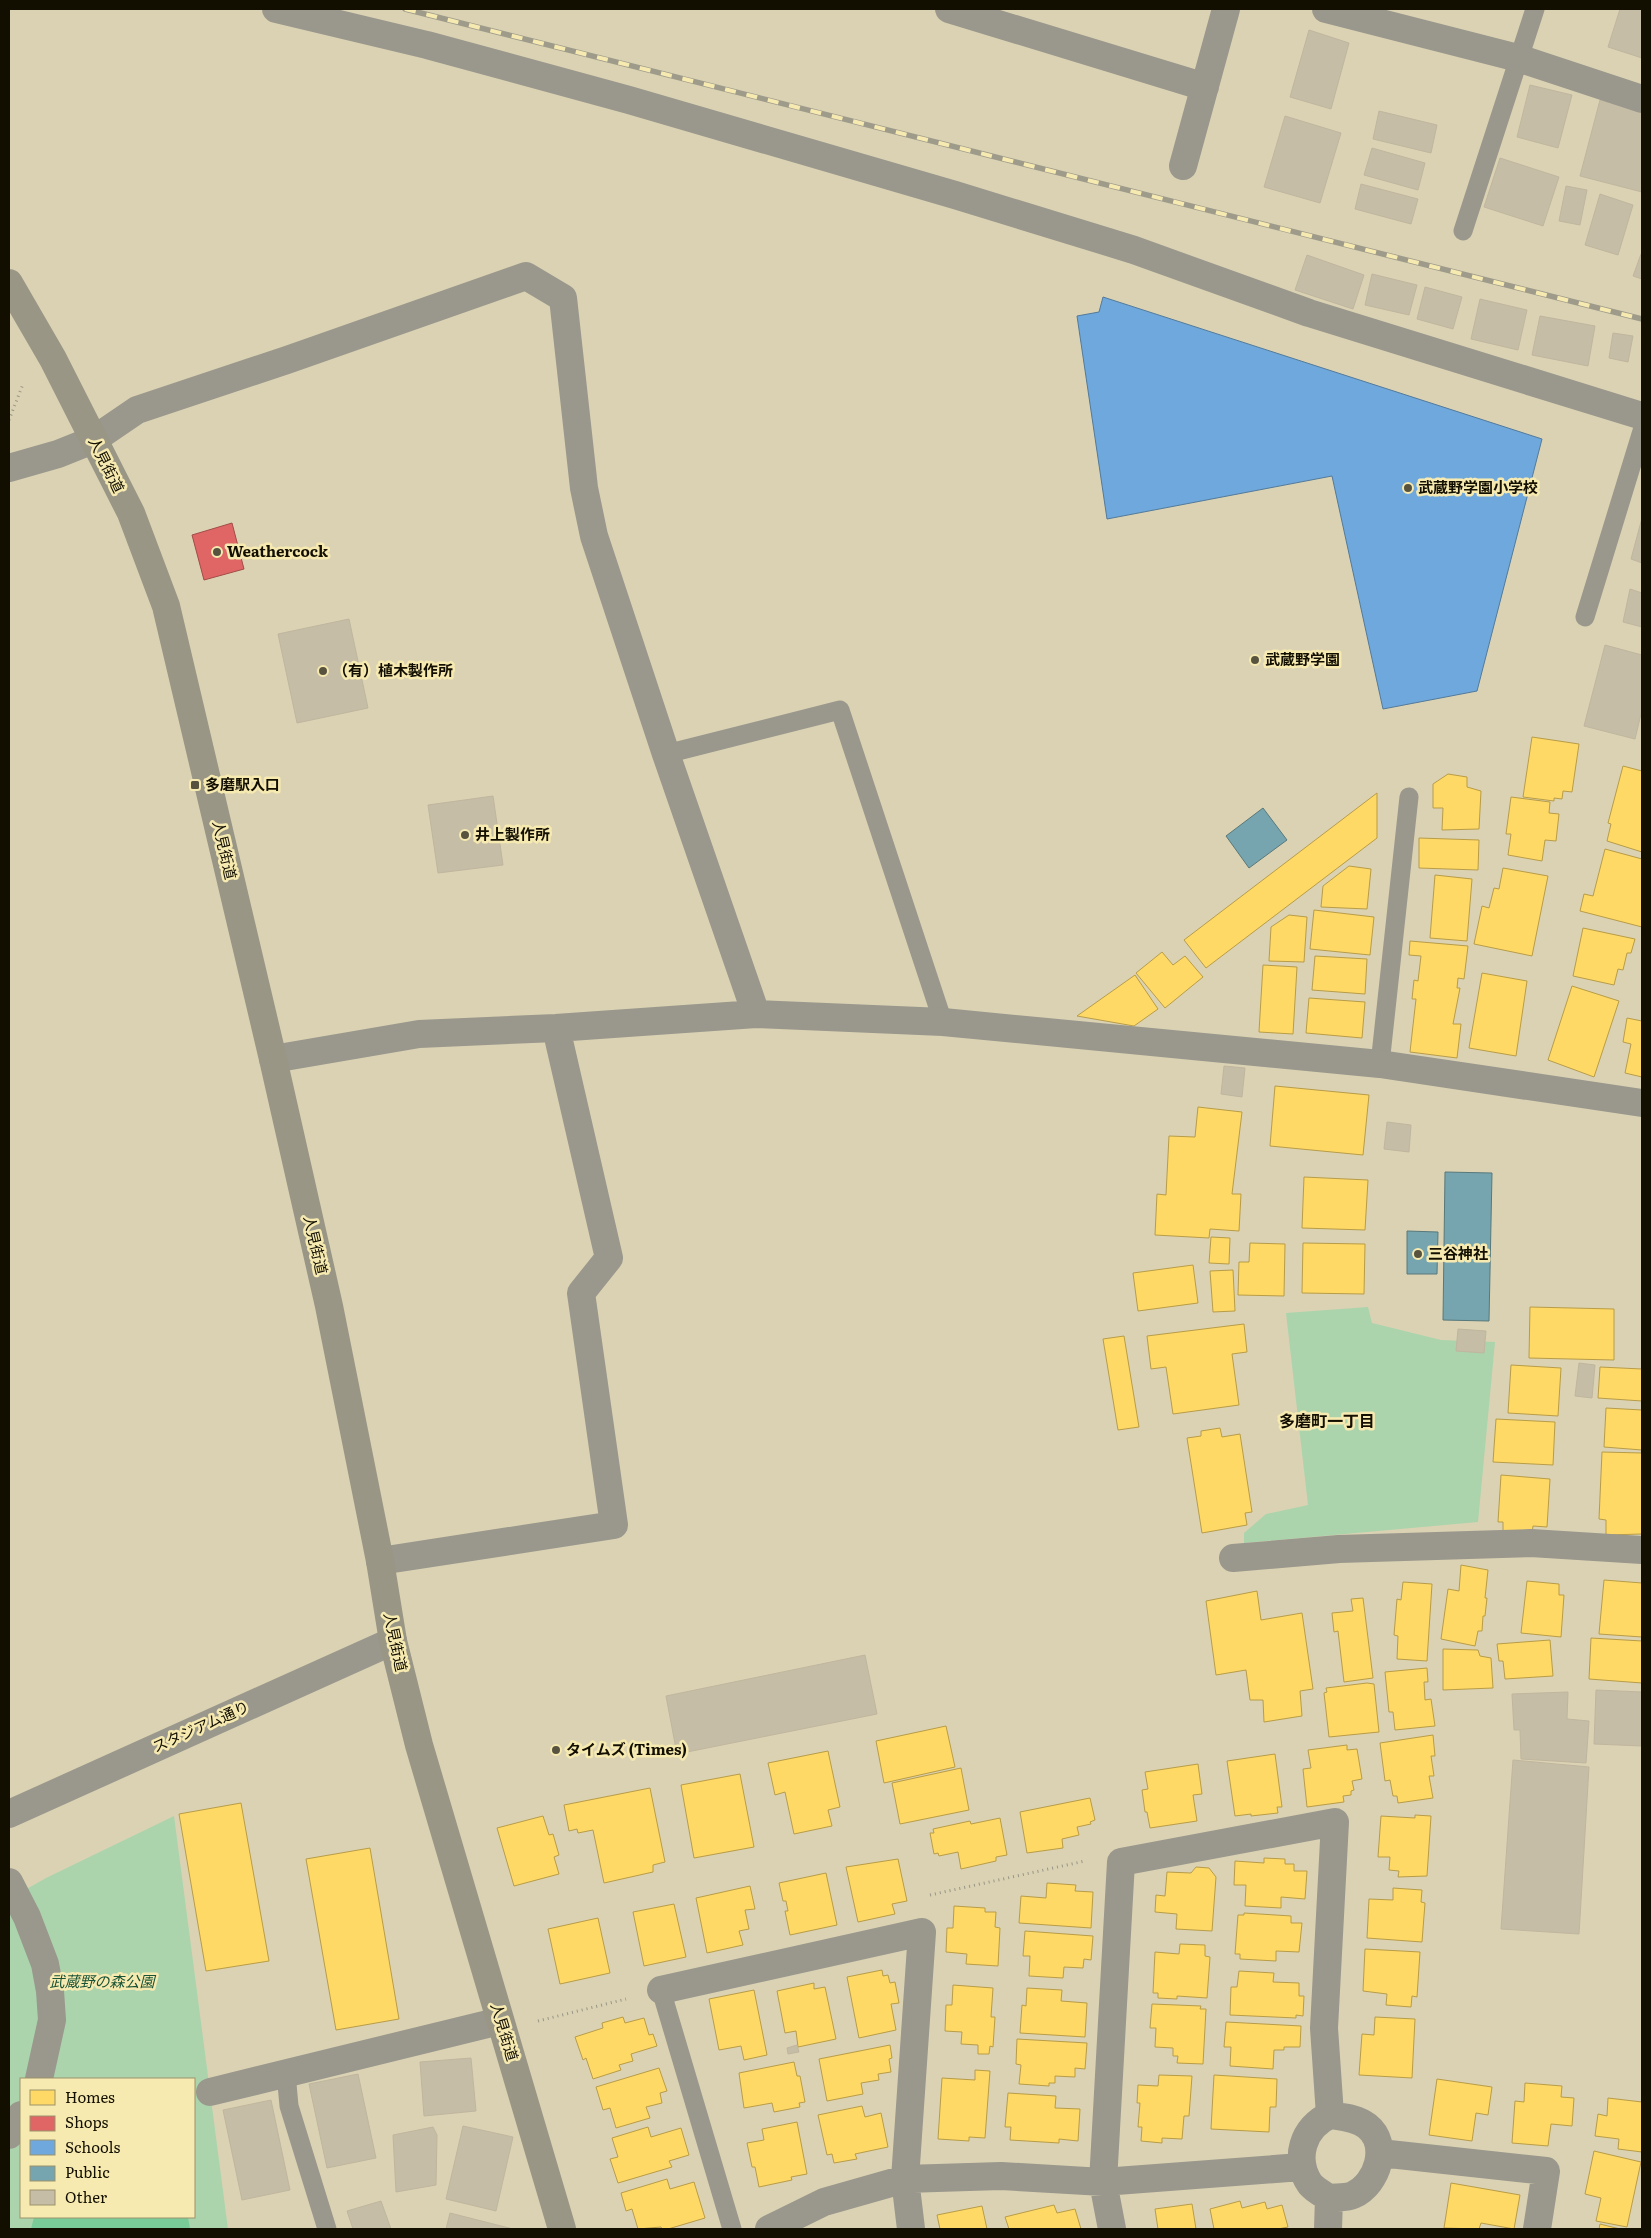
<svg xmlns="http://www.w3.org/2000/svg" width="1651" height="2238" font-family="Literata,'Noto Sans JP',serif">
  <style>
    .green { fill: #abd4ad; fill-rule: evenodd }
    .forest { fill: #79cc98 }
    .homes { fill: #ffd966; stroke: #b89c47 }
    .shops { fill: #e06666; stroke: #a24c47 }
    .schools { fill: #6fa8dc; stroke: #537a9a }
    .public { fill: #76a5af; stroke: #58787a }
    .building { fill: #c6bda6; stroke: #c0b69f }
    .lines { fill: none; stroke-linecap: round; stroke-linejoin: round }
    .path { stroke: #9a9687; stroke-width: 3; stroke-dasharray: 1 4; stroke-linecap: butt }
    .service { stroke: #9a978c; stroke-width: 19 }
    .pedestrian { stroke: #9a978c; stroke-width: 28 }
    .minor { stroke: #9a978c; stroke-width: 28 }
    .tertiary { stroke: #9a978c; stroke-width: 28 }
    .secondary { stroke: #999686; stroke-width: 28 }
    .rail-casing { stroke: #9f9b8a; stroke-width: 5.5 }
    .rail { stroke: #f6eab1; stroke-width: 4; stroke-dasharray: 11; stroke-linecap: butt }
    .poi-dot { fill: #58533f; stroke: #f6eab1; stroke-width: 2 }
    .labels { text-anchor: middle; stroke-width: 5; stroke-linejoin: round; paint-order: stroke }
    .street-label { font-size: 15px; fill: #120e00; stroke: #f6eab1 }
    .poi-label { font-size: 15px; font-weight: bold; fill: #120e00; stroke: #f6eab1; text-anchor: start }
    .park-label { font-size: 15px; font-style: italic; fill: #195336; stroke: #f6eab1 }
    .neighbourhood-label { font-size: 16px; font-weight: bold; fill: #120e00; stroke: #f6eab1 }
  </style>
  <rect width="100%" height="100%" fill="#dad2b3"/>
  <path class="green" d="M1368,1307L1372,1323L1441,1340L1495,1342L1478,1522L1244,1543V1533L1266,1514L1308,1505L1286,1313Z
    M174,1816L228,2229H9V1899L46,1878ZM21,2079H194V2217H21Z"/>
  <path class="forest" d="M34,2217H188L190,2229H31Z"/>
  <path class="homes" d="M1532,737L1579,744L1572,792L1563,791L1562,799L1554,798V801L1523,797Z
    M1623,766L1642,771V852L1607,841L1611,824L1608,823Z
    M1448,774L1467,777V787L1481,791L1479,829L1442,830L1443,808H1433V784Z
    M1377,793V838L1206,968L1184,940Z
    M1511,797L1550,802L1549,813L1559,814L1556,841L1545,840L1542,861L1508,855L1511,834H1506Z
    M1419,838L1479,840L1478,870L1419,868Z
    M1605,849L1642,859V927L1580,911L1584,894L1593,896Z
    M1349,866L1371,869L1367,909L1321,907L1323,886Z
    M1503,868L1548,876L1532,956L1474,944L1482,906L1489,908L1494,888L1499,889Z
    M1435,875L1472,879L1467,941L1430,938Z
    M1314,910L1374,917L1370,955L1310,949Z
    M1289,915L1307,917L1304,962L1269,961L1271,927Z
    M1583,928L1635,939L1631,953H1627L1623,970L1618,969L1614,985L1573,976Z
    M1410,941L1468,946L1464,979L1458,978L1457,988H1460L1453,1024H1461L1457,1058L1410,1052L1416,999H1412L1414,980L1418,981L1421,956L1409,955Z
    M1162,952L1173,965L1185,956L1203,977L1165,1008L1136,973Z
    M1315,956L1367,959L1365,994L1312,990Z
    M1263,965L1297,967L1293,1034L1259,1032Z
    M1482,973L1527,981L1516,1056L1469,1048Z
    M1135,975L1158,1009L1134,1026L1077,1016Z
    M1572,986L1619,1001L1594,1077L1548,1060Z
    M1309,998L1365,1002L1362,1038L1306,1033Z
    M1627,1018L1642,1021V1077L1625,1073L1631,1044L1623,1042Z
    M1275,1086L1369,1095L1363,1155L1270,1146Z
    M1198,1107L1242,1112L1232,1194H1241L1239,1231L1210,1229L1209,1238L1155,1235L1157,1194L1166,1195L1169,1136L1195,1137Z
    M1304,1177L1368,1180L1365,1230L1302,1228Z
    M1211,1237L1230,1238L1229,1264L1209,1263Z
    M1250,1243L1285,1244L1284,1296L1238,1295L1239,1262H1249Z
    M1303,1243L1365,1244L1364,1294L1302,1293Z
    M1193,1265L1198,1303L1138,1311L1133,1273Z
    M1233,1270L1235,1311L1213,1312L1210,1271Z
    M1530,1307L1614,1309V1360L1529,1358Z
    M1244,1324L1247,1352L1232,1354L1239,1405L1173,1414L1166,1367L1151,1369L1147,1336Z
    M1124,1336L1139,1427L1118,1430L1103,1339Z
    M1511,1365L1561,1368L1558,1416L1508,1413Z
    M1600,1367L1642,1369V1401L1598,1398Z
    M1606,1408L1642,1410V1450L1604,1447Z
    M1496,1419L1555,1422L1553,1465L1493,1462Z
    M1220,1428L1222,1437L1240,1434L1252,1512L1245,1513L1247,1525L1202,1533L1187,1438L1201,1436V1431Z
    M1602,1452L1642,1453V1534L1606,1535V1520L1599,1519Z
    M1501,1475L1550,1479L1547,1527L1533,1526L1532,1533L1503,1531V1522H1498Z
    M1461,1565L1488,1570L1485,1598H1487L1485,1616H1483L1482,1631H1478L1475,1646L1441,1639L1448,1589L1459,1591Z
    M1604,1580L1642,1583V1637L1599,1634Z
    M1527,1581L1559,1584V1595H1564L1561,1637L1521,1633Z
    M1403,1582L1432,1584L1427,1661L1397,1659L1398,1636L1394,1635L1397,1599L1401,1600Z
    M1257,1591L1261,1620L1302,1613L1313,1689L1300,1691L1302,1716L1264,1722L1263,1700H1250L1246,1670L1216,1675L1206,1601Z
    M1363,1598L1373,1678L1344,1682L1338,1631L1334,1632L1332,1613L1353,1611L1351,1599Z
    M1591,1638L1642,1641V1683L1589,1679Z
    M1550,1640L1553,1676L1505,1679L1503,1661H1499L1497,1644Z
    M1443,1649L1478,1650L1480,1656L1491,1658L1493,1688L1443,1690Z
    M1427,1668L1428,1682H1424L1425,1700L1431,1699L1435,1726L1395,1730L1393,1712H1389L1385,1672Z
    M1367,1683L1374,1684L1379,1732L1329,1737L1324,1693L1327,1692L1326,1688Z
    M946,1726L955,1767L884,1783L876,1741Z
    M1433,1735L1435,1756H1431L1434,1776H1429L1433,1798L1398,1803L1397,1796H1393L1390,1780L1385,1781L1380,1743Z
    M1347,1745V1750L1357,1749L1362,1779L1352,1781L1354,1790L1351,1791V1795L1343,1796L1344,1802L1307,1807L1303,1769L1311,1768L1308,1750Z
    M828,1751L840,1807L828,1810L832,1826L794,1834L785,1792L775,1795L768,1763Z
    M1275,1754L1282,1807H1277L1278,1813L1251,1816V1814L1235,1816L1227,1761Z
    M1198,1764L1202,1794L1193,1795L1197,1821L1150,1828L1147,1812H1145L1142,1790L1148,1789L1145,1772Z
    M961,1768L969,1810L900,1824L892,1783Z
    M740,1774L754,1847L694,1858L681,1785Z
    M650,1788L665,1862L653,1865V1872L604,1883L593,1830L578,1833L577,1829L569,1831L564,1805Z
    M1090,1798L1095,1820L1090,1822L1091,1824L1077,1827L1079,1835L1062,1839L1063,1848L1027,1853L1020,1812Z
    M241,1803L269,1961L206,1971L179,1814Z
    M1415,1815L1431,1816L1427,1876L1398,1877L1399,1871L1389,1870L1390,1857H1378L1381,1816L1415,1818Z
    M543,1816L549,1835L553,1834L559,1855L554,1857L559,1874L514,1886L497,1828Z
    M1000,1818L1007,1855L996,1857V1861L961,1869L958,1852L939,1856L938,1853L934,1854L930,1833H934L933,1829L970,1821L971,1824Z
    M370,1848L399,2019L336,2030L306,1859Z
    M1264,1858L1285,1859V1864H1294V1871H1307L1305,1899L1281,1897V1908L1245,1906L1246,1885H1234L1235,1861L1264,1863Z
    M898,1859L907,1901L892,1904L895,1914L858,1922L846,1867Z
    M1196,1867L1209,1868L1216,1877L1212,1931L1176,1929L1177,1914L1155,1912L1156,1895L1165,1896L1167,1872L1191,1873Z
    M826,1873L837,1925L790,1935L785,1911H788L786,1901H783L779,1883Z
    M1047,1883L1076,1885L1075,1891L1093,1892L1091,1928L1019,1923L1021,1896L1046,1898Z
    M750,1886L755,1909L745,1910L749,1929L739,1931L743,1945L707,1953L696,1898Z
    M1393,1888L1422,1890L1421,1902L1425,1903L1422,1942L1367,1938L1369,1899L1393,1900Z
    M674,1904L686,1957L644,1966L633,1912Z
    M954,1906L985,1908V1912H996L995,1927L1000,1928L998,1966L966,1964L967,1954L946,1952L947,1928H953Z
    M1244,1913L1291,1916V1923H1302L1299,1952L1276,1951V1961L1240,1959V1954H1235L1238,1915H1244Z
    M598,1918L610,1973L560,1984L548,1929Z
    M1025,1931L1093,1936L1091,1960L1084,1959L1083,1968L1064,1967L1063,1978L1029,1976L1030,1956H1023Z
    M1180,1944L1205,1945V1956L1210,1957L1207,1998L1177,1996V1999L1158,1998V1993H1153L1155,1952L1179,1954Z
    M1365,1949L1420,1952L1417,1997L1412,1996L1411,2007L1386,2005L1387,1994L1363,1991Z
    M882,1970L883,1976L888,1975L890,1983L895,1982L899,2003L891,2004L896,2030L859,2038L847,1977Z
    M1239,1971L1274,1973L1273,1982L1299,1983V1996H1304L1303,2016L1296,2015V2018L1230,2015L1231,1987H1237Z
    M814,1983V1989L825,1987L836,2039L798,2047L796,2031L785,2033L777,1991Z
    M953,1985L993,1988L991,2017H995L993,2047L990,2046L989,2054H978V2045L961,2044L962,2032L945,2031L946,2005H952Z
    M1027,1988L1062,1990L1061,2001L1087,2003L1085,2037L1020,2033L1022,2005L1026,2006Z
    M754,1990L767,2055L744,2060L741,2046L719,2050L709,1999Z
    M1152,2004L1201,2006L1200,2009H1206L1203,2064L1177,2063L1178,2056H1173V2048L1155,2047L1156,2028H1150Z
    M623,2017L625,2023L644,2018L649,2035L653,2034L657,2046L631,2054L633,2061L619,2065L621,2070L593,2079L586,2058L583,2060L575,2037L603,2028L602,2023Z
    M1375,2017L1415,2019L1412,2078L1359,2075L1362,2034L1374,2035Z
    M1226,2022L1301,2026L1300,2047H1284V2050H1274L1273,2069L1230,2066L1231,2047H1224Z
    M1017,2039L1087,2043L1085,2069L1075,2068V2077L1055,2076V2083H1049V2086L1019,2084L1021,2065L1016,2064Z
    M890,2045L892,2058L889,2059L891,2072L878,2074L879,2080L861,2083L863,2094L827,2101L819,2059Z
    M794,2062L797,2076H800L805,2102L799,2103L800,2107L774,2112L772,2103L744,2108L739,2073Z
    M659,2068L667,2091L660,2093L662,2103L646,2107L650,2118L616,2128L610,2108L603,2110L596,2087Z
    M975,2070L990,2071L985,2138L969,2137V2141L938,2139L942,2078L975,2080Z
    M1159,2075L1192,2076L1189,2116H1184L1182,2139L1162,2138V2143L1141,2141L1142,2127H1138L1140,2103H1137L1138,2085L1158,2086Z
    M1214,2075L1277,2079L1276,2107H1270L1269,2132L1211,2129Z
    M1437,2079L1492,2087L1488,2115L1476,2113L1472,2141L1429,2135Z
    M1525,2083L1562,2086L1561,2097L1574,2098L1572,2126L1551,2124L1548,2146L1512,2143L1515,2101L1524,2102Z
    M1008,2093L1056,2096L1055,2108L1080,2109L1078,2141L1059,2139V2143L1010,2140L1011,2127H1005Z
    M1608,2098L1642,2102V2152L1618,2149L1619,2139L1595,2136L1598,2114L1607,2116Z
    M862,2106L865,2117L881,2113L888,2147L855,2154L857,2159L834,2163L832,2154L827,2155L818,2115Z
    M797,2122L807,2174L791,2177L792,2180L759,2187L755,2167H752L747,2143L764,2140L762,2129Z
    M648,2127L651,2137L681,2128L689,2155L669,2161L672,2167L618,2183L610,2159L618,2157L612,2138Z
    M1594,2151L1641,2162L1627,2227L1596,2221L1601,2198L1585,2194Z
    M667,2179L670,2189L694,2182L705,2218L668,2229H662L661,2227L638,2229L632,2209L626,2211L621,2193Z
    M1451,2183L1520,2195L1514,2229L1481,2223L1479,2229L1444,2228Z
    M1240,2201L1242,2208L1265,2202L1267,2209L1282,2205L1288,2227L1278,2229H1214L1210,2209Z
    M1192,2204L1196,2229H1158L1155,2209Z
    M1054,2205L1057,2213L1075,2209L1081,2229H1009L1005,2217Z
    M982,2206L987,2229H940L937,2215Z
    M1600,2224L1620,2229H1599Z"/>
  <path class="shops" d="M232,523L244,569L204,580L192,535Z"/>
  <path class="schools" d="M1103,297L1542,439L1477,691L1383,709L1332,476L1107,519L1077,316L1099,312Z"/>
  <path class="public" d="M1263,808L1287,840L1249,868L1226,836Z
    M1445,1172L1492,1173L1489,1321L1443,1320Z
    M1407,1231L1438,1232L1437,1274H1407Z"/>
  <path class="building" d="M1620,9H1642V58L1608,47Z
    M1309,30L1349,43L1331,109L1290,97Z
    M1530,85L1572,95L1558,148L1517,137Z
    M1600,100L1642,111V192L1580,176Z
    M1379,111L1437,125L1431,153L1373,139Z
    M1285,116L1341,133L1320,203L1264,187Z
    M1372,148L1425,163L1418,190L1364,175Z
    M1500,158L1559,177L1543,226L1484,207Z
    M1361,184L1418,199L1411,224L1355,209Z
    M1566,186L1587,190L1580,225L1559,221Z
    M1600,194L1633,205L1618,255L1585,245Z
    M1641,254L1642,255V279L1633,276Z
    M1307,255L1364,275L1353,309L1295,290Z
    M1372,274L1417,285L1409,315L1365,305Z
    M1425,287L1462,297L1453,329L1417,319Z
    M1480,299L1527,310L1518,350L1471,339Z
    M1540,316L1595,326L1588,366L1532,355Z
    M1613,333L1633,336L1628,362L1609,358Z
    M1642,518V563L1631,559Z
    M1630,589L1642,593V627L1623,622Z
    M349,619L368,708L297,723L278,634Z
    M1605,645L1642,655V710L1635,739L1584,726Z
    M493,796L503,865L438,873L428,805Z
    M1224,1066L1245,1068L1242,1097L1221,1094Z
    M1387,1122L1411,1125L1409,1152L1384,1149Z
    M1458,1329L1486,1331L1484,1353L1456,1351Z
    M1579,1363L1595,1365L1592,1398L1575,1396Z
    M865,1655L877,1714L677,1754L666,1696Z
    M1596,1690L1642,1692V1746L1594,1744Z
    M1568,1692L1567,1719L1589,1721L1586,1763L1521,1759L1520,1730H1514L1512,1694Z
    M1513,1760L1589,1767L1579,1934L1501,1929Z
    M797,2045L799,2052L788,2054L787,2048Z
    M471,2058L476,2111L424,2116L420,2062Z
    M358,2074L376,2158L327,2168L309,2084Z
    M271,2100L290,2190L242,2200L223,2110Z
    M463,2126L513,2137L496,2211L446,2199Z
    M433,2127L437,2135L436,2185L396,2192L393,2135Z
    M381,2201L391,2229H353L347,2211Z
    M450,2213L513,2229H446Z"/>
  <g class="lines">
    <path class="path" d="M9,420L23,384
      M930,1895L1085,1861
      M538,2021L626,1999"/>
    <path class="service" d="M1463,231L1535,9
      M1585,617L1642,431
      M666,754L840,710L943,1022
      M1380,1064L1409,797
      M661,1990L732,2229
      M286,2073L289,2106L327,2229"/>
    <path class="pedestrian" d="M9,1882L27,1917L45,1964L50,1991L52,2020L39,2079
      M9,2135L21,2115"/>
    <path class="minor" d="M276,9L427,45L629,100L955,195L1134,250L1309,313L1642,416
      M949,9L1205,87
      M1326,9L1518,58L1642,99
      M1183,166L1226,9
      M93,440L137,410L287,360L526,276L563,298L584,488L594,536L666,754L756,1014
      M273,1059L419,1034L556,1028L756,1014L943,1022L1380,1064L1642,1103
      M1233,1558L1339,1549L1531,1543L1642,1550
      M380,1561L614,1525L581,1293L609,1258L556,1028
      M661,1990L922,1932L905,2179L911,2229
      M210,2092L500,2021
      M1330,2115C1343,2117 1357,2118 1367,2126C1390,2144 1378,2184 1353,2195C1347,2198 1336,2197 1329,2198C1323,2194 1315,2190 1310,2184C1293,2159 1303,2127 1330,2115Z
      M1380,2153L1546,2171L1537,2229
      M769,2229L824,2202L905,2179L1001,2176L1103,2182L1301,2167
      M1112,2229L1103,2182L1121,1862L1335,1822L1324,2028L1330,2115
      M1328,2229L1329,2198"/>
    <path class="tertiary" d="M9,468L58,454L93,440
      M9,1814L393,1641"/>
    <path class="secondary" d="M9,283L53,359L131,513L166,606L273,1059L329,1306L380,1561L393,1641L419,1745L562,2229"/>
    <g class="rail-casing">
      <path id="rail" d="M405,9L1642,319"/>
    </g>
    <use href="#rail" class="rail"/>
  </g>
  <g class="poi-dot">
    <circle cx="1408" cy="488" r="5"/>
    <circle cx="217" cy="552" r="5"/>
    <circle cx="1255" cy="660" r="5"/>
    <circle cx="323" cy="671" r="5"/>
    <rect x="190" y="780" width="10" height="10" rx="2.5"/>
    <circle cx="465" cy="835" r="5"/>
    <circle cx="1418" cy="1254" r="5"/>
    <circle cx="556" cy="1750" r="5"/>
  </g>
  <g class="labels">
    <g class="street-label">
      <text transform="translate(106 465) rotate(63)" y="5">人見街道</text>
      <text transform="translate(224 850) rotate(77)" y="5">人見街道</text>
      <text transform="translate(315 1245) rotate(77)" y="5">人見街道</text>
      <text transform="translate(395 1642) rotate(78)" y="5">人見街道</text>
      <text transform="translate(201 1727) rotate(-24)" y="5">スタジアム通り</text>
      <text transform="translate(504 2032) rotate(73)" y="5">人見街道</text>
    </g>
    <g class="poi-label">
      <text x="1418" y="493">武蔵野学園小学校</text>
      <text x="227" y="557">Weathercock</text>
      <text x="1265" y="665">武蔵野学園</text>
      <text x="333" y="676">（有）植木製作所</text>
      <text x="205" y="790">多磨駅入口</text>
      <text x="475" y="840">井上製作所</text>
      <text x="1428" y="1259">三谷神社</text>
      <text x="566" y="1755">タイムズ (Times)</text>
    </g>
    <g class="park-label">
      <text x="102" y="1987">武蔵野の森公園</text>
    </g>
    <g class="neighbourhood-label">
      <text x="1327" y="1427">多磨町一丁目</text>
    </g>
  </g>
  <rect width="1651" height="2238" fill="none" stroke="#120e00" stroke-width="20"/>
  <rect x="20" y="2078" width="175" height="140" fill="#f6eab1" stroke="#9b926a"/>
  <rect x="30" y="2090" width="25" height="15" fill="#ffd966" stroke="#9b926a"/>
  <text x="65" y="2103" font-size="15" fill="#120e00">Homes</text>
  <rect x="30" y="2116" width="25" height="15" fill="#e06666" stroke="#9b926a"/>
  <text x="65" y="2128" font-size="15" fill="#120e00">Shops</text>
  <rect x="30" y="2140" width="25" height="15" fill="#6fa8dc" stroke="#9b926a"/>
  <text x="65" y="2153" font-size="15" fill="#120e00">Schools</text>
  <rect x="30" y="2166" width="25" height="15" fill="#76a5af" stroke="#9b926a"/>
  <text x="65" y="2178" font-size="15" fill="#120e00">Public</text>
  <rect x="30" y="2190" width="25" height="15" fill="#c6bda6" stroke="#9b926a"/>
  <text x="65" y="2203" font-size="15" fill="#120e00">Other</text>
</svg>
